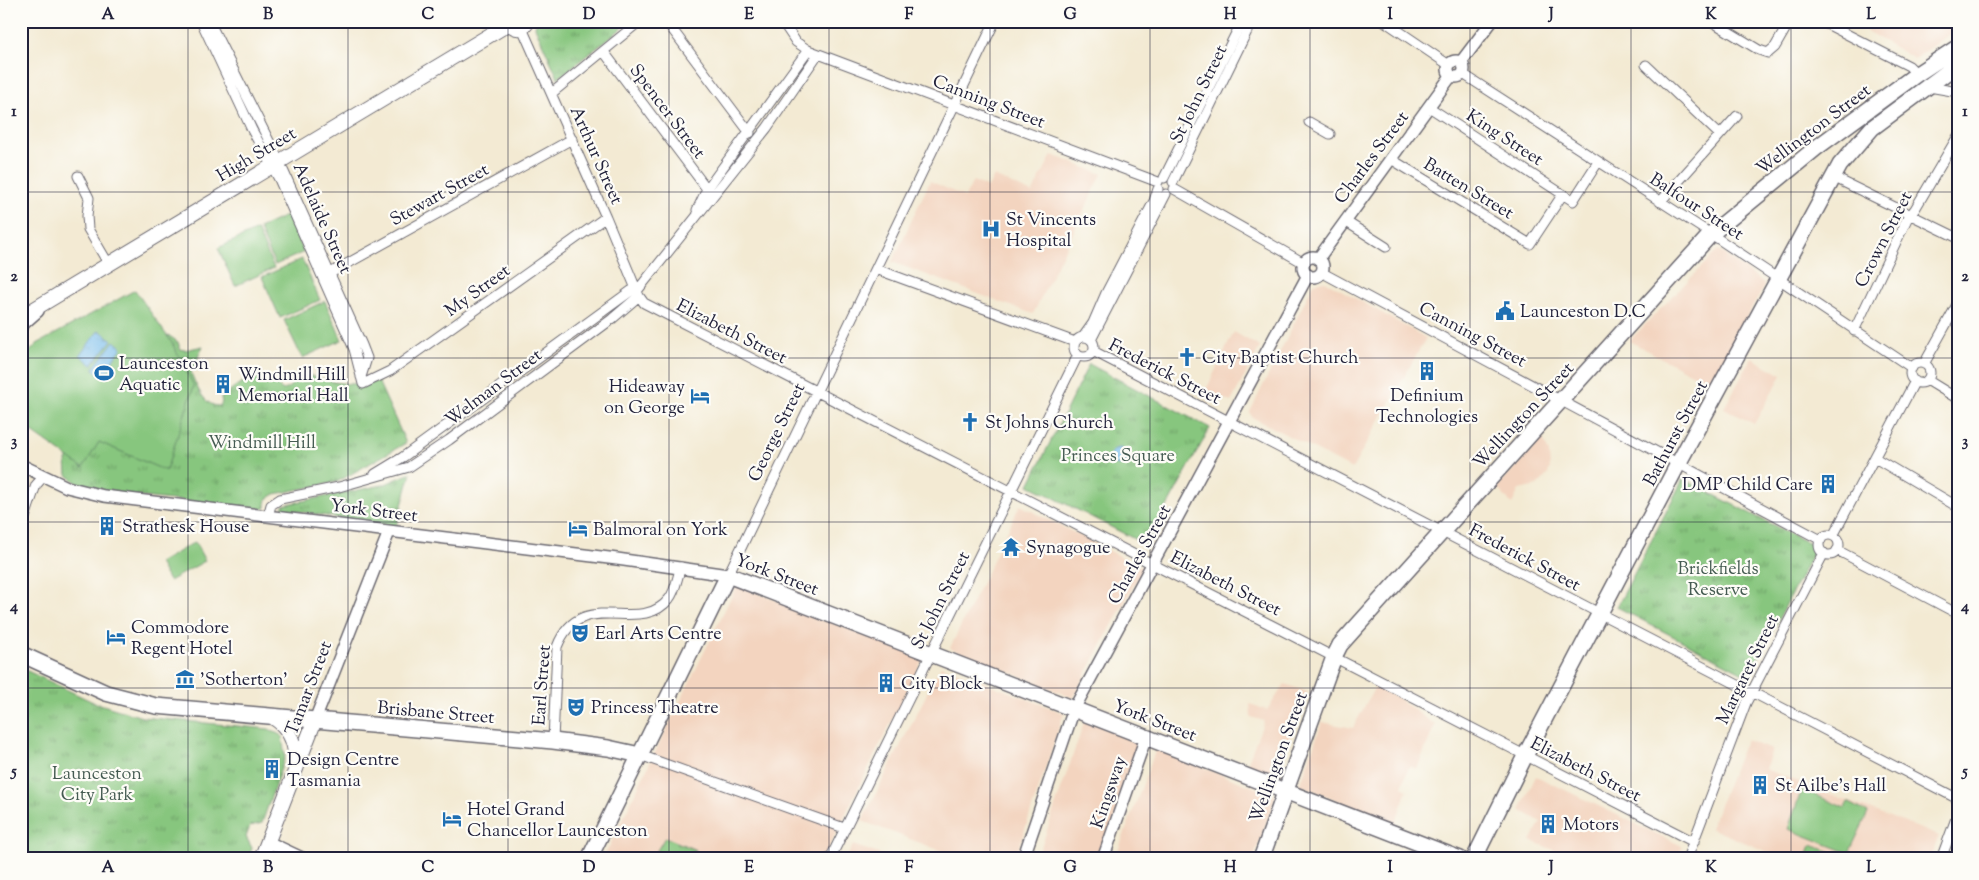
<svg xmlns="http://www.w3.org/2000/svg" width="1979" height="880" font-family="'Sorts Mill Goudy',serif">
  <style>
    .built { fill: #f3d4bf }
    .grass { fill: url(#grass-tufts); stroke: #54745c }
    .garden { fill: #87c67e; stroke: #54745c }
    .water { fill: url(#water-ripples); stroke: #4c6f94 }
    .lines { fill: none; stroke-linecap: round; stroke-linejoin: round }
    .minor-casing { stroke: #6b6870; stroke-width: 11 }
    .tertiary-casing { stroke: #6b6870; stroke-width: 14 }
    .secondary-casing { stroke: #6b6870; stroke-width: 16 }
    .trunk-casing { stroke: #6b6870; stroke-width: 18 }
    .minor { stroke: #fff; stroke-width: 9 }
    .tertiary { stroke: #fff; stroke-width: 11 }
    .secondary { stroke: #fff; stroke-width: 14 }
    .trunk { stroke: #fff; stroke-width: 15 }
    .grid { fill: none; stroke: #22223b; stroke-width: 1; stroke-opacity: 0.55 }
    .labels { text-anchor: middle; stroke-width: 4.5; stroke-linejoin: round; paint-order: stroke }
    .street-label { font-size: 18px; fill: #22223b; stroke: #fdfcf7 }
    .poi-label { font-size: 18px; fill: #22223b; stroke: #fdfcf7; text-anchor: start }
    .park-label { font-size: 18px; fill: #455b52; stroke: #fdfcf7 }
    .neatline { fill: none; stroke: #22223b; stroke-width: 2 }
    .grid-label { font-size: 16px; text-anchor: middle; font-weight: bold; fill: #22223b }
  </style>
  <defs>
    <pattern id="grass-tufts" width="24" height="20" patternUnits="userSpaceOnUse" patternTransform="scale(1.25)"><rect width="24" height="20" fill="#87c67e"/><path d="M3 7l-1-3M5 7V3M7 7l1-3M15 17l-1-3M17 17v-4M19 17l1-3" fill="none" stroke="#6ea068"/></pattern>
    <pattern id="water-ripples" width="26" height="14" patternUnits="userSpaceOnUse" patternTransform="scale(1.25)"><rect width="26" height="14" fill="#76bced"/><path d="M2 4q2-2 4 0t4 0M15 11q2-2 4 0t4 0" fill="none" stroke="#66a1cc"/></pattern>
  </defs>
  <rect width="100%" height="100%" fill="#fdfcf7"/>
  <filter id="ink" filterUnits="userSpaceOnUse"><feTurbulence type="fractalNoise" baseFrequency=".02" numOctaves="2"/><feDisplacementMap in="SourceGraphic" scale="10" xChannelSelector="R" yChannelSelector="G"/><feConvolveMatrix kernelMatrix="1 2 1 2 8 2 1 2 1" color-interpolation-filters="sRGB"/></filter>
  <filter id="wash" filterUnits="userSpaceOnUse"><feTurbulence type="fractalNoise" baseFrequency=".0096" numOctaves="4" result="noise"/><feDisplacementMap in="SourceGraphic" scale="20" xChannelSelector="R" yChannelSelector="G"/><feGaussianBlur stdDeviation="1.12" result="paint"/><feColorMatrix in="noise" values="0 0 0 0 0 0 0 0 0 0 0 0 0 0 0 0 0 1.4 0 .05"/><feComposite in="paint" operator="in"/></filter>
  <g filter="url(#wash)">
    <rect width="100%" height="100%" fill="#f3ead3"/>
    <path class="built" d="M1849,21H1958V28L1915,59Z
      M1052,155L1102,174L1033,314L892,262L930,181L965,197L973,181L988,188L994,176L1032,193Z
      M1718,250L1765,284L1711,384L1629,341Z
      M1325,281L1426,338L1352,469L1252,417L1250,412L1314,283Z
      M1234,332L1260,347L1231,402L1206,390Z
      M1752,358L1782,375L1754,424L1724,408Z
      M1543,438L1549,454L1550,467L1548,474L1537,486L1519,490L1512,504L1497,488Z
      M1020,505L1143,568L1073,698L950,648Z
      M737,585L923,658L823,859H603Z
      M941,666L1064,713L1015,859H963L862,821Z
      M1285,684L1307,692L1280,763L1268,772L1247,764L1264,721L1251,717L1250,704L1267,710Z
      M1376,685L1399,699L1435,725L1417,769L1409,766L1402,787L1407,790L1395,824L1300,785L1322,722L1353,728Z
      M1085,720L1143,743L1100,859H1037Z
      M1746,740L1772,750L1765,769L1939,836L1930,859H1785L1710,828Z
      M1156,749L1276,796L1253,859H1115Z
      M1536,776L1682,846L1677,859H1577L1531,841L1541,822L1520,810Z
      M853,845L893,859H846Z"/>
    <path class="grass" d="M536,21H631L558,78L535,27Z
      M168,335L178,342L180,349L185,350L203,346L191,373C196,385 204,407 220,406L222,402L221,398C242,380 258,368 283,390C293,388 294,377 303,374C333,381 346,388 378,381L406,443L337,482L275,494L267,499L265,509L131,496L82,487L67,475L66,460L162,339Z
      M1089,364L1210,428L1146,545L1029,485Z
      M411,473L396,527L283,509V505L383,485Z
      M1683,479L1816,547L1749,676L1617,607Z
      M21,668L93,702L142,717L269,729L282,736L285,757L262,823L250,826L246,837L252,848L248,859H21Z
      M665,837L696,850L693,859H676L663,855L652,859Z"/>
    <path class="garden" d="M288,215L304,252L275,265L259,228Z
      M257,230L274,268L235,286L218,248Z
      M302,259L320,300L280,318L262,277Z
      M135,290L172,343L194,386L166,471L99,442L83,468L21,424V361L37,344Z
      M325,301L342,340L302,358L284,320Z
      M195,542L205,561L169,581L159,563Z
      M1802,789L1845,808L1848,802L1868,813L1849,853L1788,829Z
      M1811,845L1837,854L1842,859H1806Z"/>
    <path class="water" d="M99,330L112,340L92,365L80,355Z
      M114,341L122,348L113,359L112,367L101,375L94,370V367Z
      M1110 457a9 9 0 1 1 18 0a9 9 0 1 1-18 0Z"/>
  </g>
  <g filter="url(#ink)">
    <g class="lines">
      <g class="minor-casing">
        <path id="minor" d="M201,21L252,130L279,179L354,349L363,384L390,371L606,217
          M209,21L279,161L362,345L367,358L361,377
          M666,21L750,133
          M782,21L796,42L808,50L1158,182
          M1384,21L1449,65
          M1711,21L1759,50L1768,53L1775,47L1790,21
          M1821,21L1909,66L1917,74
          M522,28L606,217L639,296L644,303L1694,842
          M604,52L707,189
          M1646,65L1720,135
          M1958,71V81
          M1463,74L1711,234L1912,368
          M1929,87L1958,92
          M552,93L640,21
          M1429,107L1573,201L1598,162
          M1309,122L1330,134
          M1391,159L1530,244L1563,194
          M78,176L89,198L87,216L88,229L108,263
          M1833,177L1958,238
          M1164,178L1242,21
          M1173,182L1252,21
          M1174,189L1304,263
          M1660,202L1737,116
          M697,210L707,189L808,50
          M1345,221L1386,247
          M876,269L1075,342
          M1321,272L1821,540
          M325,276L572,139
          M637,291L767,128L818,54
          M1854,331L1907,219L1915,209L1958,136
          M1083,337L1093,323L1106,293L1154,201L1158,189
          M1074 347a10 10 0 1 1 20 0a10 10 0 1 1-20 0Z
          M1091,340L1166,194
          M1093,351L1958,799
          M1910 373a10 10 0 1 1 20 0a10 10 0 1 1-20 0Z
          M1924,364L1958,303
          M1927,380L1958,399
          M1875,458L1958,507
          M375,474L403,457L635,288
          M268,516L271,505L280,499L339,487L409,467L449,440L612,319L639,296
          M21,529L36,485L44,476
          M1819 545a10 10 0 1 1 20 0a10 10 0 1 1-20 0Z
          M1833,536L1915,381
          M1837,550L1958,614
          M728,575L995,21
          M553,741L557,647C581,585 639,637 669,599C676,591 677,577 681,567
          M640,755L844,828
          M830,859L1078,355
          M1687,859L1746,703L1824,553
          M1941,859L1958,813"/>
      </g>
      <g class="tertiary-casing">
        <path id="tertiary" d="M1448 69a8 8 0 1 1 16 0a8 8 0 1 1-16 0Z
          M1461,62L1492,21
          M1303 267a10 10 0 1 1 20 0a10 10 0 1 1-20 0Z
          M1318,259L1451,76
          M21,326L38,311
          M21,465L67,487L104,496L617,559L728,575
          M315,720L389,532
          M268,842L304,859
          M1023,859L1074,709L1308,275
          M1103,859L1146,737"/>
      </g>
      <g class="secondary-casing">
        <path id="secondary" d="M510,21L514,27C520,30 525,27 528,21
          M21,317L510,23
          M274,718C291,729 297,747 295,767
          M261,859L315,720"/>
      </g>
      <g class="trunk-casing">
        <path id="trunk" d="M21,654L106,693L156,706L553,741L608,748L640,755
          M589,859L728,575L1460,859
          M1261,859L1334,657L1340,645L1357,626L1711,234L1816,148L1917,74L1958,47
          M1474,859L1525,756L1678,464L1840,165L1872,128L1958,64"/>
      </g>
      <use href="#minor" class="minor"/>
      <use href="#tertiary" class="tertiary"/>
      <use href="#secondary" class="secondary"/>
      <use href="#trunk" class="trunk"/>
    </g>
  </g>
  <path class="grid" d="M188,21V859M348,21V859M508,21V859M669,21V859M829,21V859M990,21V859M1150,21V859M1310,21V859M1470,21V859M1631,21V859M1791,21V859M21,192H1958M21,358H1958M21,522H1958M21,688H1958"/>
  <defs>
    <g id="hospital-bare" transform="scale(1.5)"><path d="M-5-5h3v3.5h4V-5h3V5h-3V1.5h-4V5h-3Z" fill="#1f6fb2" stroke="#fdfcf7" stroke-width="2.5" paint-order="stroke"/></g>
    <g id="civic-bare" transform="scale(1.5)"><path d="M-.6-6.5H3V-4.5H.6V-3L4-1V1h2V6H-6V1h2V-1L-.6-3ZM-1.2 2.5V6h2.4V2.5Z" fill="#1f6fb2" stroke="#fdfcf7" stroke-width="2.5" paint-order="stroke"/></g>
    <g id="church-bare" transform="scale(1.5)"><path d="M-1.2-6h2.4v3.5h3.3v2.4h-3.3V6h-2.4V-.1h-3.3v-2.4h3.3Z" fill="#1f6fb2" stroke="#fdfcf7" stroke-width="2.5" paint-order="stroke"/></g>
    <g id="building-bare" transform="scale(1.5)"><path d="M-4-6H4V6H1V3H-1V6H-4ZM-2.5-4.3h1.7v1.8h-1.7ZM.8-4.3h1.7v1.8H.8ZM-2.5-1h1.7V.8h-1.7ZM.8-1h1.7V.8H.8Z" fill="#1f6fb2" stroke="#fdfcf7" stroke-width="2.5" paint-order="stroke"/></g>
    <g id="stadium-bare" transform="scale(1.5)"><path d="M0-5a6.5 5 0 1 0 0 10a6.5 5 0 1 0 0-10ZM-3.5-1.8h7v3.6h-7Z" fill="#1f6fb2" stroke="#fdfcf7" stroke-width="2.5" paint-order="stroke"/></g>
    <g id="hotel-bare" transform="scale(1.5)"><path d="M-6-4.5h1.5V1H6V5H4.5V3h-9V5H-6ZM-4 0a1.8 1.8 0 1 1 3.6 0ZM.5 0V-2.5h3Q6-2.5 6 0Z" fill="#1f6fb2" stroke="#fdfcf7" stroke-width="2.5" paint-order="stroke"/></g>
    <g id="temple-bare" transform="scale(1.5)"><path d="M0-6L5-2H3V0L6.5 2.5H4V6H1.5V3h-3V6H-4V2.5H-6.5L-3 0V-2H-5Z" fill="#1f6fb2" stroke="#fdfcf7" stroke-width="2.5" paint-order="stroke"/></g>
    <g id="theatre-bare" transform="scale(1.5)"><path d="M-5-5.5Q0-4 5-5.5V0Q5 5 0 6Q-5 5-5 0ZM-3.3-2.5H-1v1.5H-3.3ZM1-2.5H3.3v1.5H1ZM-2.8 1Q0 5.5 2.8 1Z" fill="#1f6fb2" stroke="#fdfcf7" stroke-width="2.5" paint-order="stroke"/></g>
    <g id="museum-bare" transform="scale(1.5)"><path d="M0-6L6-3V-2H-6V-3ZM-5-1h2V3h-2ZM-1-1h2V3h-2ZM3-1h2V3H3ZM-6 4H6V6H-6Z" fill="#1f6fb2" stroke="#fdfcf7" stroke-width="2.5" paint-order="stroke"/></g>
  </defs>
  <g fill-rule="evenodd">
    <use href="#hospital-bare" x="991" y="229"/>
    <use href="#civic-bare" x="1505" y="311"/>
    <use href="#church-bare" x="1187" y="357"/>
    <use href="#building-bare" x="1427" y="371"/>
    <use href="#stadium-bare" x="104" y="373"/>
    <use href="#building-bare" x="223" y="384"/>
    <use href="#hotel-bare" x="700" y="396"/>
    <use href="#church-bare" x="970" y="422"/>
    <use href="#building-bare" x="1828" y="484"/>
    <use href="#building-bare" x="107" y="526"/>
    <use href="#hotel-bare" x="578" y="529"/>
    <use href="#temple-bare" x="1011" y="547"/>
    <use href="#theatre-bare" x="580" y="633"/>
    <use href="#hotel-bare" x="116" y="637"/>
    <use href="#museum-bare" x="185" y="679"/>
    <use href="#building-bare" x="886" y="683"/>
    <use href="#theatre-bare" x="576" y="707"/>
    <use href="#building-bare" x="272" y="769"/>
    <use href="#building-bare" x="1760" y="785"/>
    <use href="#hotel-bare" x="452" y="819"/>
    <use href="#building-bare" x="1548" y="824"/>
  </g>
  <g class="labels">
    <g class="street-label">
      <text transform="translate(1198 94) rotate(-64)" y="6">St John Street</text>
      <text transform="translate(989 101) rotate(21)" y="6">Canning Street</text>
      <text transform="translate(668 111) rotate(53)" y="6">Spencer Street</text>
      <text transform="translate(1813 129) rotate(-37)" y="6">Wellington Street</text>
      <text transform="translate(1505 137) rotate(33)" y="6">King Street</text>
      <text transform="translate(256 154) rotate(-31)" y="6">High Street</text>
      <text transform="translate(597 155) rotate(66)" y="6">Arthur Street</text>
      <text transform="translate(1371 157) rotate(-53)" y="6">Charles Street</text>
      <text transform="translate(1469 188) rotate(31)" y="6">Batten Street</text>
      <text transform="translate(439 194) rotate(-29)" y="6">Stewart Street</text>
      <text transform="translate(1697 206) rotate(33)" y="6">Balfour Street</text>
      <text transform="translate(323 218) rotate(66)" y="6">Adelaide Street</text>
      <text transform="translate(1883 239) rotate(-63)" y="6">Crown Street</text>
      <text transform="translate(477 290) rotate(-36)" y="6">My Street</text>
      <text transform="translate(732 331) rotate(27)" y="6">Elizabeth Street</text>
      <text transform="translate(1473 334) rotate(28)" y="6">Canning Street</text>
      <text transform="translate(1165 371) rotate(27)" y="6">Frederick Street</text>
      <text transform="translate(493 387) rotate(-37)" y="6">Welman Street</text>
      <text transform="translate(1523 415) rotate(-47)" y="6">Wellington Street</text>
      <text transform="translate(776 432) rotate(-64)" y="6">George Street</text>
      <text transform="translate(1675 433) rotate(-62)" y="6">Bathurst Street</text>
      <text transform="translate(374 510) rotate(7)" y="6">York Street</text>
      <text transform="translate(1139 554) rotate(-61)" y="6">Charles Street</text>
      <text transform="translate(1525 557) rotate(28)" y="6">Frederick Street</text>
      <text transform="translate(777 574) rotate(21)" y="6">York Street</text>
      <text transform="translate(1226 583) rotate(27)" y="6">Elizabeth Street</text>
      <text transform="translate(940 600) rotate(-63)" y="6">St John Street</text>
      <text transform="translate(1747 669) rotate(-64)" y="6">Margaret Street</text>
      <text transform="translate(541 685) rotate(-86)" y="6">Earl Street</text>
      <text transform="translate(308 688) rotate(-69)" y="6">Tamar Street</text>
      <text transform="translate(436 712) rotate(5)" y="6">Brisbane Street</text>
      <text transform="translate(1155 720) rotate(21)" y="6">York Street</text>
      <text transform="translate(1278 757) rotate(-70)" y="6">Wellington Street</text>
      <text transform="translate(1586 769) rotate(27)" y="6">Elizabeth Street</text>
      <text transform="translate(1108 792) rotate(-71)" y="6">Kingsway</text>
    </g>
    <g class="poi-label">
      <text x="1006" y="225">St Vincents<tspan x="1006" dy="21">Hospital</tspan></text>
      <text x="1520" y="317">Launceston D.C</text>
      <text x="1202" y="363">City Baptist Church</text>
      <text x="119" y="369">Launceston<tspan x="119" dy="21">Aquatic</tspan></text>
      <text x="238" y="380">Windmill Hill<tspan x="238" dy="21">Memorial Hall</tspan></text>
      <text x="685" y="392" text-anchor="end">Hideaway<tspan x="685" dy="21">on George</tspan></text>
      <text x="1427" y="401" text-anchor="middle">Definium<tspan x="1427" dy="21">Technologies</tspan></text>
      <text x="985" y="428">St Johns Church</text>
      <text x="1813" y="490" text-anchor="end">DMP Child Care</text>
      <text x="122" y="532">Strathesk House</text>
      <text x="593" y="535">Balmoral on York</text>
      <text x="1026" y="553">Synagogue</text>
      <text x="131" y="633">Commodore<tspan x="131" dy="21">Regent Hotel</tspan></text>
      <text x="595" y="639">Earl Arts Centre</text>
      <text x="200" y="685">'Sotherton'</text>
      <text x="901" y="689">City Block</text>
      <text x="591" y="713">Princess Theatre</text>
      <text x="287" y="765">Design Centre<tspan x="287" dy="21">Tasmania</tspan></text>
      <text x="1775" y="791">St Ailbe's Hall</text>
      <text x="467" y="815">Hotel Grand<tspan x="467" dy="21">Chancellor Launceston</tspan></text>
      <text x="1563" y="830">Motors</text>
    </g>
    <g class="park-label">
      <text x="262" y="448">Windmill Hill</text>
      <text x="1118" y="461">Princes Square</text>
      <text x="1718" y="574">Brickfields<tspan x="1718" dy="21">Reserve</tspan></text>
      <text x="97" y="779">Launceston<tspan x="97" dy="21">City Park</tspan></text>
    </g>
  </g>
  <rect width="1979" height="880" fill="none" stroke="#fdfcf7" stroke-width="55"/>
  <rect x="28" y="28" width="1924" height="824" class="neatline"/>
  <g class="grid-label">
    <text x="108" y="19">A</text>
    <text x="268" y="19">B</text>
    <text x="428" y="19">C</text>
    <text x="589" y="19">D</text>
    <text x="749" y="19">E</text>
    <text x="909" y="19">F</text>
    <text x="1070" y="19">G</text>
    <text x="1230" y="19">H</text>
    <text x="1390" y="19">I</text>
    <text x="1551" y="19">J</text>
    <text x="1711" y="19">K</text>
    <text x="1871" y="19">L</text>
    <text x="14" y="116">1</text>
    <text x="1965" y="116">1</text>
    <text x="14" y="281">2</text>
    <text x="1965" y="281">2</text>
    <text x="14" y="446">3</text>
    <text x="1965" y="446">3</text>
    <text x="14" y="611">4</text>
    <text x="1965" y="611">4</text>
    <text x="14" y="776">5</text>
    <text x="1965" y="776">5</text>
    <text x="108" y="872">A</text>
    <text x="268" y="872">B</text>
    <text x="428" y="872">C</text>
    <text x="589" y="872">D</text>
    <text x="749" y="872">E</text>
    <text x="909" y="872">F</text>
    <text x="1070" y="872">G</text>
    <text x="1230" y="872">H</text>
    <text x="1390" y="872">I</text>
    <text x="1551" y="872">J</text>
    <text x="1711" y="872">K</text>
    <text x="1871" y="872">L</text>
  </g>
</svg>
